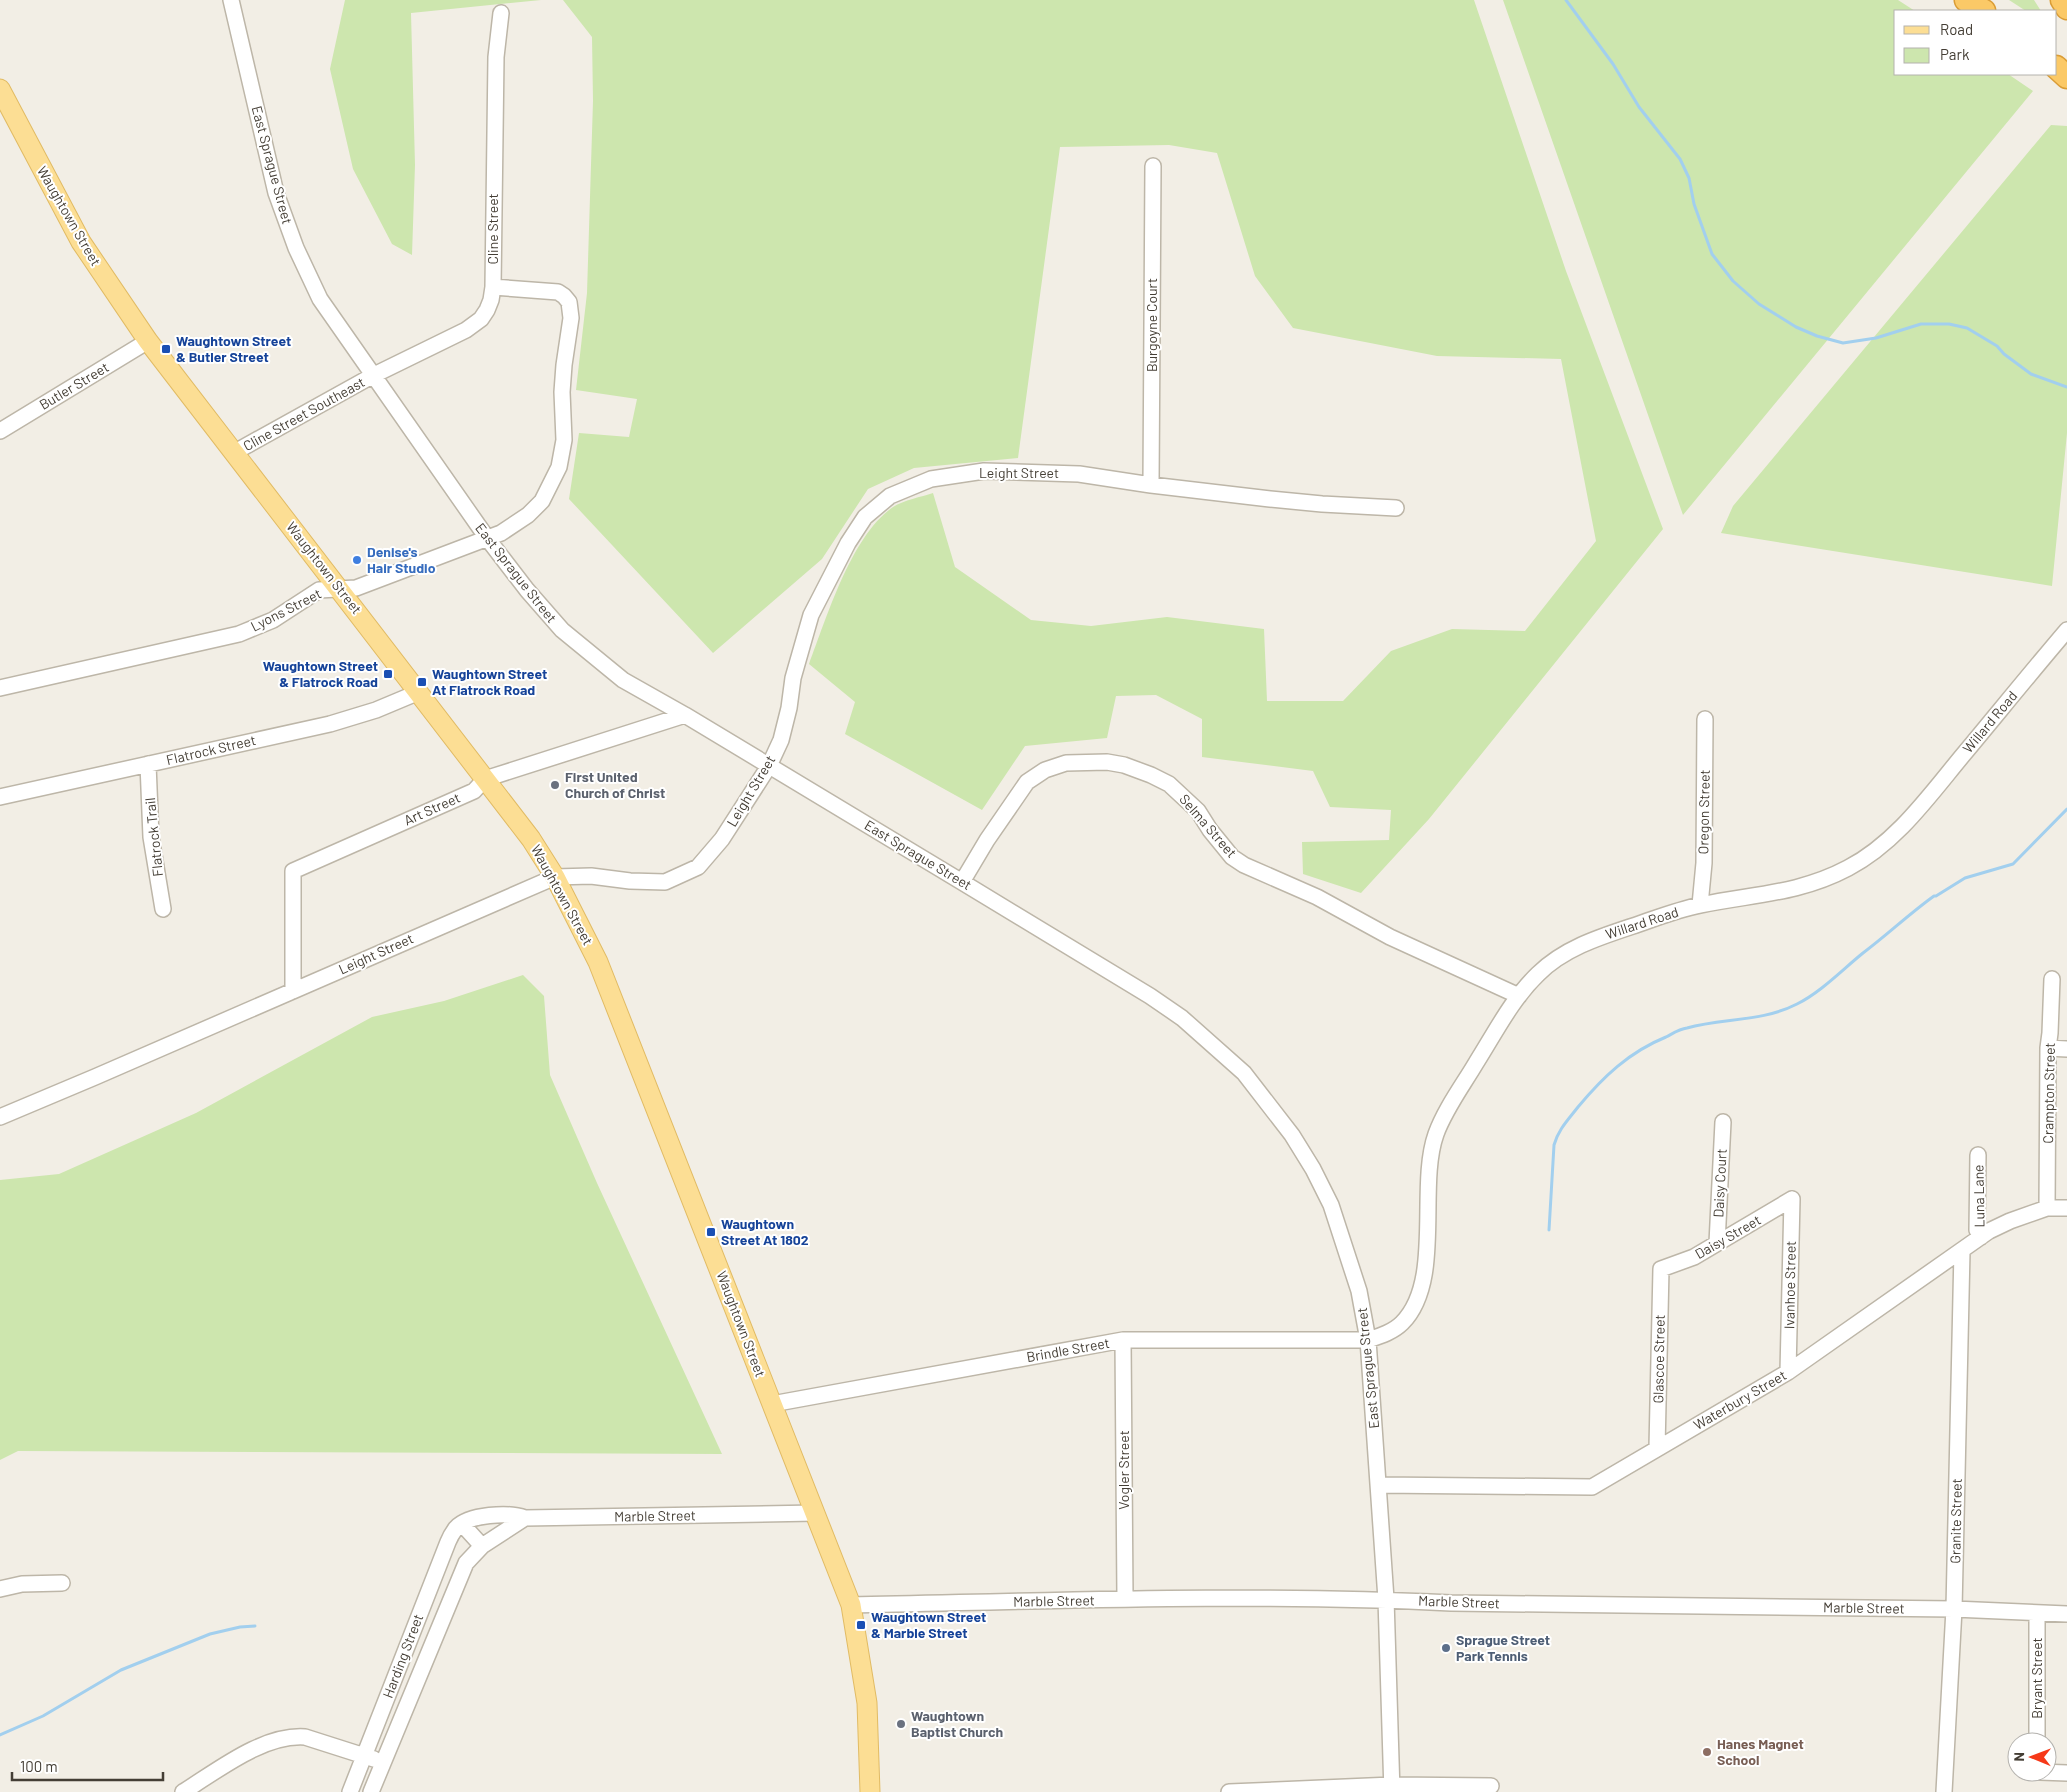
<svg xmlns="http://www.w3.org/2000/svg" width="2067" height="1792" font-family="Barlow,sans-serif">
  <style>
    .green { fill: #cde6ae }
    .lines { fill: none; stroke-linecap: round; stroke-linejoin: round }
    .stream { stroke: #a2cfee; stroke-width: 3 }
    .minor-casing { stroke: #bdb6a8; stroke-width: 18 }
    .major-casing { stroke: #e1bb64; stroke-width: 21 }
    .highway-casing { stroke: #da9d37; stroke-width: 25 }
    .minor { stroke: #fff; stroke-width: 15 }
    .major { stroke: #fcde94; stroke-width: 19 }
    .highway { stroke: #fbc967; stroke-width: 22 }
    .transit-dot { fill: #1a4fb4; stroke: #fff; stroke-width: 2 }
    .shop-dot { fill: #3f7fe0; stroke: #fff; stroke-width: 2 }
    .worship-dot { fill: #6b7280; stroke: #fff; stroke-width: 2 }
    .service-dot { fill: #5c6f8a; stroke: #fff; stroke-width: 2 }
    .education-dot { fill: #8d6e63; stroke: #fff; stroke-width: 2 }
    .labels { text-anchor: middle; stroke-width: 4; stroke-linejoin: round; paint-order: stroke }
    .street-label { font-size: 14px; fill: #443e35; stroke: #fff }
    .transit-label { font-size: 14px; font-weight: bold; fill: #164399; stroke: #fff; text-anchor: start }
    .shop-label { font-size: 14px; font-weight: bold; fill: #366cbe; stroke: #fff; text-anchor: start }
    .worship-label { font-size: 14px; font-weight: bold; fill: #5b616d; stroke: #fff; text-anchor: start }
    .service-label { font-size: 14px; font-weight: bold; fill: #4e5e75; stroke: #fff; text-anchor: start }
    .education-label { font-size: 14px; font-weight: bold; fill: #785e54; stroke: #fff; text-anchor: start }
  </style>
  <rect width="100%" height="100%" fill="#f2eee5"/>
  <path class="green" d="M345,0H541L411,13L415,165L412,255L392,244L353,169L330,69Z
    M563,0H1474L1566,271L1663,529L1429,819L1361,893L1303,874L1302,842L1389,840L1391,810L1330,807L1313,771L1202,757V719L1156,695L1116,696L1107,738L1025,746L982,810L845,734L855,702L809,664C827,617 851,536 893,507C904,500 921,497 933,493L955,567L1031,620L1091,626L1167,617L1264,629L1267,701H1343L1391,651L1452,629L1525,631L1596,541L1561,359L1437,356L1293,328L1255,276L1217,153L1169,145L1060,147L1018,458L914,468L868,489L822,559L713,653L569,499L579,433L629,437L637,399L576,390L587,293L593,101L592,37Z
    M1503,0H1898L1915,11H1896V74H2008L2033,91L1683,515Z
    M2009,0H2034L2041,11H2026Z
    M2051,125L2067,126V433L2052,586L1721,533L1733,506Z
    M523,975L544,996L550,1075L597,1183L722,1454L18,1451L0,1460V1180L59,1174L196,1113L372,1017L444,1001Z"/>
  <g class="lines">
    <path class="stream" d="M1566,0L1613,64L1639,107L1680,159L1689,178L1694,204L1712,254L1733,281L1759,304L1796,327L1817,336L1843,343L1876,338L1921,324H1949L1967,328L1997,346L2004,354L2031,374L2067,387
      M1549,1230L1554,1145C1558,1130 1568,1120 1578,1107C1603,1077 1629,1052 1666,1037C1672,1034 1679,1029 1687,1028C1723,1018 1762,1022 1797,1004C1821,992 1842,970 1863,953C1887,935 1909,914 1934,896H1936L1965,878L2013,864L2067,809
      M0,1735L43,1716L121,1670L210,1634L240,1627L255,1626"/>
    <g class="minor-casing">
      <path id="minor" d="M231,0L276,193L296,248L320,299L487,538L527,590L562,630L623,680L685,715L962,882L1150,996L1182,1018L1244,1073L1292,1135L1313,1169L1331,1205L1359,1291L1368,1340L1386,1599L1392,1792
        M0,431L148,341
        M235,452L372,376L466,330L481,319L487,310L491,300L493,287L496,57L501,13
        M1151,485L1153,166
        M0,688L239,634L273,620L319,590L356,588L501,533L528,515L542,501L559,467L564,440L562,392L564,365L571,318L569,302L564,296L558,292L493,287
        M148,764L151,837L163,909
        M0,797L330,724L376,710L419,692
        M962,882L987,840L1027,782L1045,770L1066,763L1107,762L1124,765L1151,775L1169,784L1198,811L1210,830L1232,857L1244,865L1317,897L1390,937L1519,996
        M1700,905L1704,863L1705,719
        M293,991V871L474,791L485,779L685,715
        M2048,1048L2067,1049
        M0,1117L95,1077L555,877L591,876L630,881L665,882L698,867L722,839L769,766L781,740L789,708L793,678L811,615L848,543L865,517L890,496L931,479L984,471L1079,474L1151,485L1270,499L1322,504L1396,508
        M1978,1155L1977,1230L1981,1237
        M2047,1208L2048,1048L2050,1033L2052,979
        M1717,1243L1723,1122
        M1123,1340L1125,1599
        M1788,1372L1792,1199
        M772,1404L1123,1340H1368C1380,1336 1393,1332 1402,1323C1444,1281 1417,1187 1436,1134C1445,1109 1463,1085 1476,1063C1495,1033 1512,999 1538,974C1565,947 1603,936 1639,924C1659,917 1680,909 1701,905C1753,894 1799,894 1848,868C1896,843 1929,796 1963,755C1998,713 2032,671 2067,630
        M1657,1448L1661,1269L1694,1257L1792,1199
        M1379,1485L1592,1487L1788,1372L1989,1231L2010,1221L2047,1208H2067
        M462,1524L482,1546
        M0,1589L22,1584L62,1583
        M851,1605C1051,1601 1252,1593 1451,1603L1954,1609L2067,1614
        M2037,1742V1613
        M2040,1772L2067,1773
        M183,1792C217,1771 263,1734 305,1737L374,1759
        M350,1792L448,1542C450,1537 453,1532 456,1528C469,1514 509,1512 525,1518L815,1513
        M371,1792L466,1563L482,1546L525,1518
        M1229,1792L1392,1785L1491,1786
        M1944,1792L1954,1609L1962,1251"/>
    </g>
    <g class="major-casing">
      <path id="major" d="M0,89L81,242L148,341L531,839L555,877L598,962L851,1605L867,1703L870,1792"/>
    </g>
    <g class="highway-casing">
      <path id="highway" d="M1966,0L1984,11
        M2062,0L2067,8
        M2056,67L2067,77"/>
    </g>
    <use href="#minor" class="minor"/>
    <use href="#major" class="major"/>
    <use href="#highway" class="highway"/>
  </g>
  <g class="transit-dot">
    <rect x="161" y="344" width="10" height="10" rx="2.5"/>
    <rect x="383" y="669" width="10" height="10" rx="2.5"/>
    <rect x="417" y="677" width="10" height="10" rx="2.5"/>
    <rect x="706" y="1227" width="10" height="10" rx="2.5"/>
    <rect x="856" y="1620" width="10" height="10" rx="2.5"/>
  </g>
  <circle class="shop-dot" cx="357" cy="560" r="5"/>
  <g class="worship-dot">
    <circle cx="555" cy="785" r="5"/>
    <circle cx="901" cy="1724" r="5"/>
  </g>
  <circle class="service-dot" cx="1446" cy="1648" r="5"/>
  <circle class="education-dot" cx="1707" cy="1752" r="5"/>
  <g class="labels">
    <g class="street-label">
      <text transform="translate(272 165) rotate(75)" y="5">East Sprague Street</text>
      <text transform="translate(69 216) rotate(60)" y="5">Waughtown Street</text>
      <text transform="translate(493 229) rotate(-90)" y="5">Cline Street</text>
      <text transform="translate(1152 325) rotate(-90)" y="5">Burgoyne Court</text>
      <text transform="translate(74 386) rotate(-31)" y="5">Butler Street</text>
      <text transform="translate(304 414) rotate(-29)" y="5">Cline Street Southeast</text>
      <text x="1019" y="478">Leight Street</text>
      <text transform="translate(324 568) rotate(52)" y="5">Waughtown Street</text>
      <text transform="translate(516 573) rotate(52)" y="5">East Sprague Street</text>
      <text transform="translate(286 610) rotate(-27)" y="5">Lyons Street</text>
      <text transform="translate(1990 722) rotate(-50)" y="5">Willard Road</text>
      <text transform="translate(211 750) rotate(-13)" y="5">Flatrock Street</text>
      <text transform="translate(751 791) rotate(-59)" y="5">Leight Street</text>
      <text transform="translate(432 809) rotate(-24)" y="5">Art Street</text>
      <text transform="translate(1704 812) rotate(-89)" y="5">Oregon Street</text>
      <text transform="translate(1208 826) rotate(49)" y="5">Selma Street</text>
      <text transform="translate(154 837) rotate(-96)" y="5">Flatrock Trail</text>
      <text transform="translate(918 855) rotate(31)" y="5">East Sprague Street</text>
      <text transform="translate(562 895) rotate(61)" y="5">Waughtown Street</text>
      <text transform="translate(1642 923) rotate(-18)" y="5">Willard Road</text>
      <text transform="translate(376 954) rotate(-24)" y="5">Leight Street</text>
      <text transform="translate(2049 1093) rotate(-89)" y="5">Crampton Street</text>
      <text transform="translate(1720 1183) rotate(-87)" y="5">Daisy Court</text>
      <text transform="translate(1979 1196) rotate(-91)" y="5">Luna Lane</text>
      <text transform="translate(1728 1237) rotate(-30)" y="5">Daisy Street</text>
      <text transform="translate(1790 1285) rotate(-89)" y="5">Ivanhoe Street</text>
      <text transform="translate(741 1324) rotate(69)" y="5">Waughtown Street</text>
      <text transform="translate(1068 1350) rotate(-10)" y="5">Brindle Street</text>
      <text transform="translate(1659 1359) rotate(-89)" y="5">Glascoe Street</text>
      <text transform="translate(1368 1368) rotate(-96)" y="5">East Sprague Street</text>
      <text transform="translate(1740 1400) rotate(-30)" y="5">Waterbury Street</text>
      <text transform="translate(1124 1470) rotate(-90)" y="5">Vogler Street</text>
      <text transform="translate(655 1516) rotate(-1)" y="5">Marble Street</text>
      <text transform="translate(1956 1521) rotate(-89)" y="5">Granite Street</text>
      <text transform="translate(1054 1601) rotate(-1)" y="5">Marble Street</text>
      <text transform="translate(1459 1602) rotate(2)" y="5">Marble Street</text>
      <text transform="translate(1864 1608) rotate(1)" y="5">Marble Street</text>
      <text transform="translate(403 1656) rotate(-69)" y="5">Harding Street</text>
      <text transform="translate(2037 1678) rotate(-90)" y="5">Bryant Street</text>
    </g>
    <g class="transit-label">
      <text x="176" y="346">Waughtown Street<tspan x="176" dy="16">&amp; Butler Street</tspan></text>
      <text x="378" y="671" text-anchor="end">Waughtown Street<tspan x="378" dy="16">&amp; Flatrock Road</tspan></text>
      <text x="432" y="679">Waughtown Street<tspan x="432" dy="16">At Flatrock Road</tspan></text>
      <text x="721" y="1229">Waughtown<tspan x="721" dy="16">Street At 1802</tspan></text>
      <text x="871" y="1622">Waughtown Street<tspan x="871" dy="16">&amp; Marble Street</tspan></text>
    </g>
    <g class="shop-label">
      <text x="367" y="557">Denise's<tspan x="367" dy="16">Hair Studio</tspan></text>
    </g>
    <g class="worship-label">
      <text x="565" y="782">First United<tspan x="565" dy="16">Church of Christ</tspan></text>
      <text x="911" y="1721">Waughtown<tspan x="911" dy="16">Baptist Church</tspan></text>
    </g>
    <g class="service-label">
      <text x="1456" y="1645">Sprague Street<tspan x="1456" dy="16">Park Tennis</tspan></text>
    </g>
    <g class="education-label">
      <text x="1717" y="1749">Hanes Magnet<tspan x="1717" dy="16">School</tspan></text>
    </g>
  </g>
  <rect x="1894" y="10" width="162" height="65" fill="#ffffff" stroke="#b4b2ae"/>
  <rect x="1904" y="26" width="25" height="8" fill="#fcde94" stroke="#b4b2ae"/>
  <text x="1940" y="35" font-size="15" fill="#443e35">Road</text>
  <rect x="1904" y="48" width="25" height="15" fill="#cde6ae" stroke="#b4b2ae"/>
  <text x="1940" y="60" font-size="15" fill="#443e35">Park</text>
  <g transform="translate(2032 1757) rotate(271)"><circle r="24" fill="#ffffff" stroke="#b4b2ae"/>
  <path d="M0-4L9 19L0 12L-9 19Z" fill="#f63919"/>
  <text y="-8" font-size="14" font-weight="bold" text-anchor="middle" fill="#443e35">N</text>
  </g>
  <path d="M12 1772v8h151v-8" fill="none" stroke="#443e35" stroke-width="2.5"/>
  <text x="20" y="1772" font-size="15" fill="#443e35" stroke="#ffffff" stroke-width="4" paint-order="stroke">100 m</text>
</svg>
